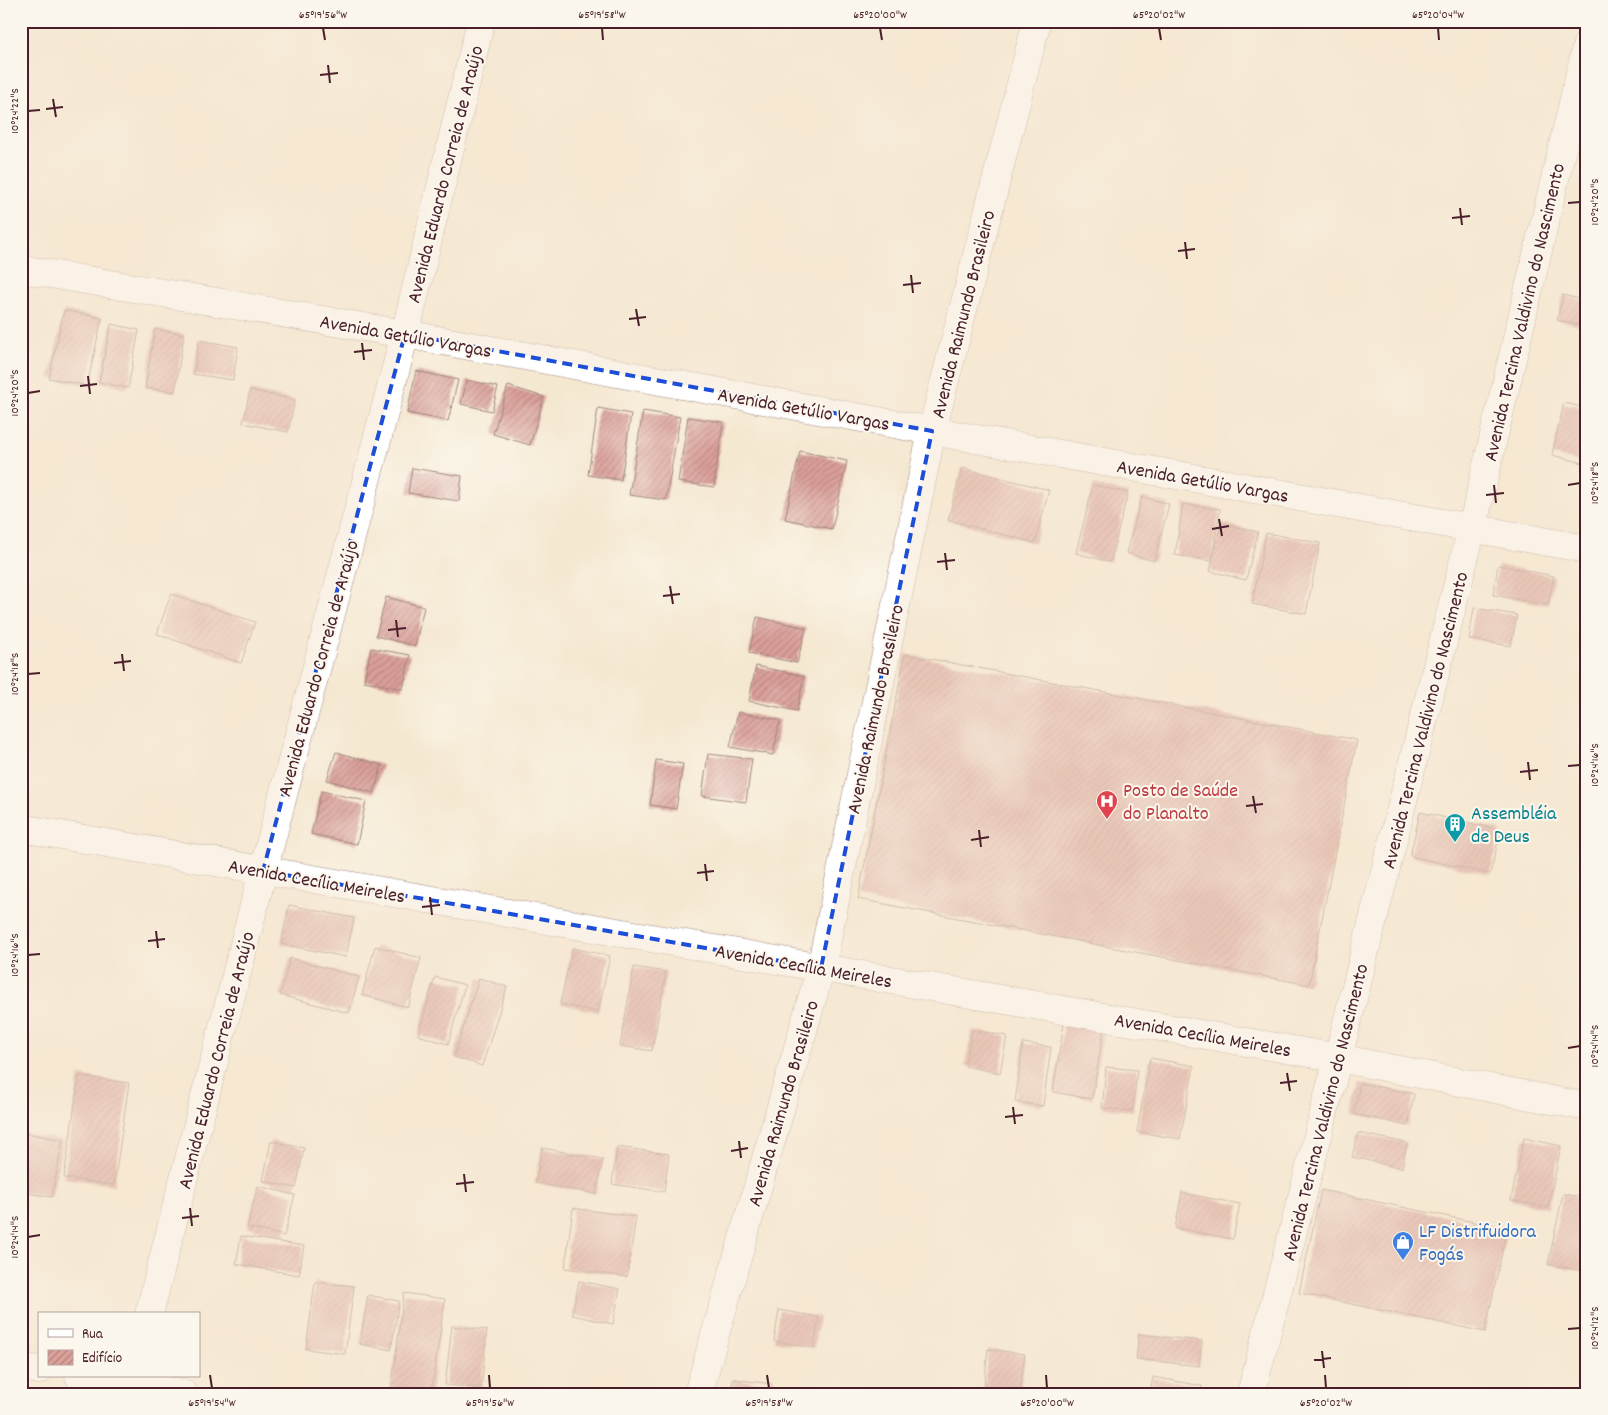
<svg xmlns="http://www.w3.org/2000/svg" width="1608" height="1415" font-family="Dekko,sans-serif">
  <style>
    .building { fill: url(#building-hatch) }
    .lines { fill: none; stroke-linecap: round; stroke-linejoin: round }
    .minor-casing { stroke: #a0847e; stroke-width: 29 }
    .minor { stroke: #fff; stroke-width: 28 }
    .marked { fill: none; stroke: #1d4ed8; stroke-width: 4; stroke-dasharray: 10 6; stroke-linejoin: round }
    .ticks { fill: none; stroke: #4a1f2b; stroke-width: 2 }
    .labels { text-anchor: middle; stroke-width: 4; stroke-linejoin: round; paint-order: stroke }
    .street-label { font-size: 20px; fill: #4a1f2b; stroke: #fbf7ec }
    .health-label { font-size: 20px; fill: #be3a42; stroke: #fbf7ec; text-anchor: start }
    .culture-label { font-size: 20px; fill: #0d838f; stroke: #fbf7ec; text-anchor: start }
    .shop-label { font-size: 20px; fill: #366cbe; stroke: #fbf7ec; text-anchor: start }
    .neatline { fill: none; stroke: #4a1f2b; stroke-width: 2 }
    .ticks-label { font-size: 12px; text-anchor: middle; fill: #4a1f2b }
  </style>
  <defs>
    <pattern id="building-hatch" width="6" height="6" patternUnits="userSpaceOnUse" patternTransform="scale(1.25)"><rect width="6" height="6" fill="#dba09a"/><path d="M-1 1l2-2M0 6l6-6M5 7l2-2" fill="none" stroke="#b4827e"/></pattern>
  </defs>
  <rect width="100%" height="100%" fill="#fbf7ec"/>
  <filter id="ink" filterUnits="userSpaceOnUse"><feTurbulence type="fractalNoise" baseFrequency=".02" numOctaves="2"/><feDisplacementMap in="SourceGraphic" scale="10" xChannelSelector="R" yChannelSelector="G"/><feConvolveMatrix kernelMatrix="1 2 1 2 8 2 1 2 1" color-interpolation-filters="sRGB"/></filter>
  <filter id="wash" filterUnits="userSpaceOnUse"><feTurbulence type="fractalNoise" baseFrequency=".0096" numOctaves="4" result="noise"/><feDisplacementMap in="SourceGraphic" scale="20" xChannelSelector="R" yChannelSelector="G"/><feGaussianBlur stdDeviation="1.12" result="paint"/><feColorMatrix in="noise" values="0 0 0 0 0 0 0 0 0 0 0 0 0 0 0 0 0 1.4 0 .05"/><feComposite in="paint" operator="in"/></filter>
  <g filter="url(#wash)">
    <rect width="100%" height="100%" fill="#f5e8d1"/>
    <g id="blocks">
      <path class="building" d="M1563,295L1587,301V327L1557,320Z
        M64,310L102,318L87,386L49,378Z
        M111,324L139,330L128,388L99,382Z
        M155,329L184,334L175,392L145,388Z
        M199,340L238,347L233,380L193,374Z
        M416,371L458,380L448,421L407,413Z
        M467,380L498,387L492,411L461,404Z
        M508,386L544,397L530,445L493,434Z
        M250,390L295,400L288,432L243,423Z
        M1564,403L1587,408V464L1552,455Z
        M598,408L631,414L621,480L588,475Z
        M643,411L680,417L666,500L629,495Z
        M688,417L723,422L714,487L678,482Z
        M800,451L847,461L832,529L785,519Z
        M412,468L462,476L459,501L408,493Z
        M962,468L1049,490L1035,543L948,520Z
        M1093,485L1128,493L1110,562L1076,553Z
        M1142,497L1169,504L1154,561L1126,553Z
        M1183,504L1220,509L1212,561L1175,555Z
        M1221,523L1258,532L1246,580L1210,571Z
        M1266,533L1320,543L1306,614L1252,604Z
        M1498,565L1554,576L1548,605L1493,595Z
        M171,594L255,622L241,663L157,634Z
        M386,597L424,607L415,646L376,636Z
        M1474,608L1517,615L1511,646L1469,639Z
        M757,617L806,628L797,663L749,653Z
        M371,648L410,655L403,689L364,681Z
        M905,654L1357,740L1309,985L858,899Z
        M756,666L804,676L797,711L749,701Z
        M738,712L780,720L773,755L730,747Z
        M336,752L382,765L374,793L327,780Z
        M708,754L752,759L746,802L702,796Z
        M656,760L683,764L676,809L650,805Z
        M321,791L366,801L357,844L311,834Z
        M1420,812L1501,830L1490,874L1410,856Z
        M289,905L354,918L346,957L281,944Z
        M375,946L421,958L408,1007L362,995Z
        M572,948L610,956L598,1012L560,1004Z
        M290,958L359,977L349,1013L280,995Z
        M634,967L666,972L652,1051L620,1046Z
        M435,977L465,985L448,1044L418,1035Z
        M479,978L507,987L482,1066L454,1057Z
        M1064,1023L1104,1029L1092,1099L1053,1092Z
        M972,1030L1007,1036L1000,1073L965,1066Z
        M1023,1043L1051,1047L1043,1106L1015,1102Z
        M1150,1058L1194,1066L1180,1139L1137,1132Z
        M1106,1067L1137,1070L1133,1111L1102,1108Z
        M79,1076L129,1083L114,1185L64,1178Z
        M1360,1083L1414,1094L1408,1126L1354,1114Z
        M21,1132L63,1140L52,1197L21,1192Z
        M1358,1133L1407,1143L1402,1168L1352,1157Z
        M1524,1138L1561,1146L1548,1208L1511,1200Z
        M271,1141L304,1148L296,1188L263,1181Z
        M617,1147L669,1154L664,1192L612,1184Z
        M542,1148L603,1159L596,1194L535,1183Z
        M258,1186L295,1195L284,1236L247,1227Z
        M1321,1190L1507,1229L1485,1332L1299,1293Z
        M1182,1193L1240,1204L1233,1239L1175,1228Z
        M1563,1194L1587,1198V1272L1548,1264Z
        M573,1208L636,1217L627,1277L565,1268Z
        M241,1236L304,1246L299,1275L236,1264Z
        M579,1281L620,1289L613,1324L572,1315Z
        M315,1282L354,1286L345,1354L306,1349Z
        M404,1293L445,1299L431,1394L391,1390Z
        M368,1295L399,1301L391,1350L360,1344Z
        M779,1310L819,1317L814,1348L774,1341Z
        M452,1326L487,1330L481,1388L445,1385Z
        M1139,1334L1202,1341L1199,1366L1136,1359Z
        M988,1349L1025,1354L1020,1394H983Z
        M1153,1377L1202,1386L1201,1394H1150Z
        M733,1379L772,1384L771,1394H731Z"/>
    </g>
  </g>
  <g filter="url(#ink)">
    <use href="#blocks" fill-opacity="0" stroke="#a0847e" stroke-width="1"/>
    <g class="lines">
      <g class="minor-casing">
        <path id="minor" d="M21,269L405,334L932,431L1587,549
          M21,828L1338,1058L1587,1107
          M149,1314L263,871L405,334L481,21
          M21,1367L39,1370
          M79,1376L184,1394
          M698,1394L821,968L932,431L1037,21
          M1251,1394L1338,1058L1472,528L1587,44"/>
      </g>
      <use href="#minor" class="minor"/>
    </g>
  </g>
  <path d="M0 0H1608V1415H0ZM405,334L932,431L821,968L263,871Z" fill="#f5e8d1" fill-opacity=".55" fill-rule="evenodd"/>
  <path class="marked" d="M405,334L932,431L821,968L263,871Z"/>
  <path class="ticks" d="M323,28L325,40M602,28L603,40M880,28L882,40M1159,28L1161,40M1438,28L1439,40M328,65L330,83M320,75L338,73M53,99L56,117M46,109L63,107M28,111L40,110M1568,203L1580,202M1460,208L1462,225M1452,218L1470,216M1185,242L1187,259M1178,251L1195,249M911,275L913,293M903,285L921,283M636,309L639,326M629,319L646,317M362,343L364,360M354,352L372,350M88,376L90,394M80,386L97,384M28,393L40,391M1494,485L1496,503M1568,485L1580,483M1486,495L1504,493M1219,519L1222,536M1212,529L1229,526M945,553L947,570M937,562L955,560M670,586L673,604M663,596L680,594M396,620L398,637M388,630L406,628M122,654L124,671M114,663L131,661M28,674L40,673M1528,762L1530,780M1568,766L1580,765M1520,772L1538,770M1253,796L1256,813M1246,806L1263,804M979,830L981,847M971,840L989,837M705,864L707,881M697,873L714,871M430,897L432,915M422,907L440,905M156,931L158,948M148,941L165,939M28,955L40,954M1568,1048L1580,1046M1287,1073L1290,1091M1280,1083L1297,1081M1013,1107L1015,1124M1005,1117L1023,1115M739,1141L741,1158M731,1151L748,1148M464,1174L466,1192M456,1184L474,1182M190,1208L192,1226M182,1218L199,1216M28,1237L40,1235M1568,1329L1580,1328M1322,1351L1324,1368M1314,1360L1331,1358M210,1375L212,1388M489,1375L490,1388M767,1375L769,1388M1046,1375L1047,1388M1325,1375L1326,1388"/>
  <defs>
    <g id="hospital-pin" transform="scale(1.125)"><path d="M0 17L-7.5 6A9.5 9.5 0 1 1 7.5 6Z" fill="#e0444e" stroke="#fbf7ec"/><path d="M-5-5h3v3.5h4V-5h3V5h-3V1.5h-4V5h-3Z" fill="#fff"/></g>
    <g id="building-pin" transform="scale(1.125)"><path d="M0 17L-7.5 6A9.5 9.5 0 1 1 7.5 6Z" fill="#0f9aa8" stroke="#fbf7ec"/><path d="M-4-6H4V6H1V3H-1V6H-4ZM-2.5-4.3h1.7v1.8h-1.7ZM.8-4.3h1.7v1.8H.8ZM-2.5-1h1.7V.8h-1.7ZM.8-1h1.7V.8H.8Z" fill="#fff"/></g>
    <g id="shop-pin" transform="scale(1.125)"><path d="M0 17L-7.5 6A9.5 9.5 0 1 1 7.5 6Z" fill="#3f7fe0" stroke="#fbf7ec"/><path d="M-5-2.5h2.3a2.7 3.5 0 0 1 5.4 0H5L5.5 6h-11ZM-1.5-2.5h3a1.5 2.3 0 0 0-3 0Z" fill="#fff"/></g>
  </defs>
  <g fill-rule="evenodd">
    <use href="#hospital-pin" x="1107" y="801"/>
    <use href="#building-pin" x="1455" y="824"/>
    <use href="#shop-pin" x="1403" y="1242"/>
  </g>
  <g class="labels">
    <g class="street-label">
      <text transform="translate(444 174) rotate(-76)" y="7">Avenida Eduardo Correia de Araújo</text>
      <text transform="translate(1523 312) rotate(-77)" y="7">Avenida Tercina Valdivino do Nascimento</text>
      <text transform="translate(962 314) rotate(-76)" y="7">Avenida Raimundo Brasileiro</text>
      <text transform="translate(406 335) rotate(10)" y="7">Avenida Getúlio Vargas</text>
      <text transform="translate(804 408) rotate(10)" y="7">Avenida Getúlio Vargas</text>
      <text transform="translate(1203 480) rotate(10)" y="7">Avenida Getúlio Vargas</text>
      <text transform="translate(317 668) rotate(-75)" y="7">Avenida Eduardo Correia de Araújo</text>
      <text transform="translate(874 709) rotate(-78)" y="7">Avenida Raimundo Brasileiro</text>
      <text transform="translate(1424 720) rotate(-76)" y="7">Avenida Tercina Valdivino do Nascimento</text>
      <text transform="translate(317 880) rotate(10)" y="7">Avenida Cecília Meireles</text>
      <text transform="translate(804 965) rotate(10)" y="7">Avenida Cecília Meireles</text>
      <text transform="translate(1203 1034) rotate(10)" y="7">Avenida Cecília Meireles</text>
      <text transform="translate(215 1060) rotate(-76)" y="7">Avenida Eduardo Correia de Araújo</text>
      <text transform="translate(782 1103) rotate(-74)" y="7">Avenida Raimundo Brasileiro</text>
      <text transform="translate(1324 1112) rotate(-76)" y="7">Avenida Tercina Valdivino do Nascimento</text>
    </g>
    <g class="health-label">
      <text x="1123" y="796">Posto de Saúde<tspan x="1123" dy="23">do Planalto</tspan></text>
    </g>
    <g class="culture-label">
      <text x="1471" y="819">Assembléia<tspan x="1471" dy="23">de Deus</tspan></text>
    </g>
    <g class="shop-label">
      <text x="1419" y="1237">LF Distrifuidora<tspan x="1419" dy="23">Fogás</tspan></text>
    </g>
  </g>
  <rect width="1608" height="1415" fill="none" stroke="#fbf7ec" stroke-width="55"/>
  <rect x="38" y="1312" width="162" height="65" fill="#fbf7ec" stroke="#b4a19f"/>
  <rect x="48" y="1329" width="25" height="8" fill="#ffffff" stroke="#b4a19f"/>
  <text x="82" y="1338" font-size="15" fill="#4a1f2b">Rua</text>
  <rect x="48" y="1350" width="25" height="15" fill="url(#building-hatch)" stroke="#b4a19f"/>
  <text x="82" y="1362" font-size="15" fill="#4a1f2b">Edifício</text>
  <rect x="28" y="28" width="1552" height="1360" class="neatline"/>
  <g class="ticks-label">
    <text x="323" y="18">65°19'56"W</text>
    <text x="602" y="18">65°19'58"W</text>
    <text x="880" y="18">65°20'00"W</text>
    <text x="1159" y="18">65°20'02"W</text>
    <text x="1438" y="18">65°20'04"W</text>
    <text transform="translate(14 111) rotate(-90)" y="4">10°24'22"S</text>
    <text transform="translate(1594 202) rotate(-90)" y="4">10°24'20"S</text>
    <text transform="translate(14 393) rotate(-90)" y="4">10°24'20"S</text>
    <text transform="translate(1594 483) rotate(-90)" y="4">10°24'18"S</text>
    <text transform="translate(14 674) rotate(-90)" y="4">10°24'18"S</text>
    <text transform="translate(1594 765) rotate(-90)" y="4">10°24'16"S</text>
    <text transform="translate(14 955) rotate(-90)" y="4">10°24'16"S</text>
    <text transform="translate(1594 1046) rotate(-90)" y="4">10°24'14"S</text>
    <text transform="translate(14 1237) rotate(-90)" y="4">10°24'14"S</text>
    <text transform="translate(1594 1328) rotate(-90)" y="4">10°24'12"S</text>
    <text x="212" y="1406">65°19'54"W</text>
    <text x="490" y="1406">65°19'56"W</text>
    <text x="769" y="1406">65°19'58"W</text>
    <text x="1047" y="1406">65°20'00"W</text>
    <text x="1326" y="1406">65°20'02"W</text>
  </g>
</svg>
